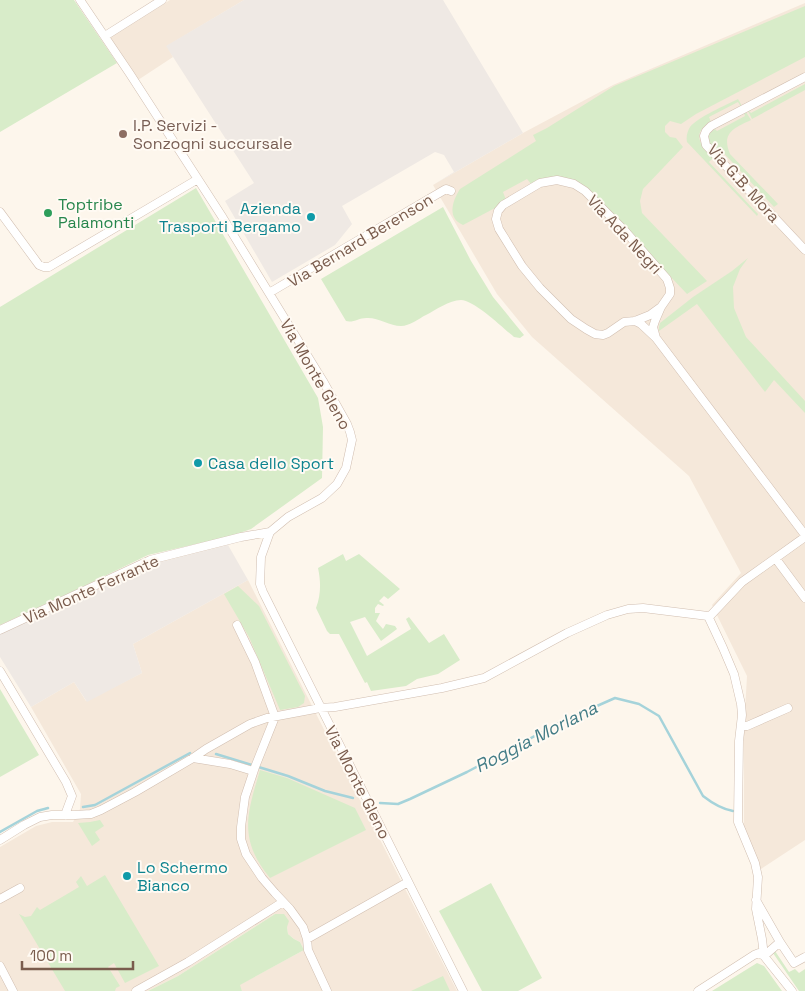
<svg xmlns="http://www.w3.org/2000/svg" width="805" height="991" font-family="'Space Grotesk',sans-serif">
  <style>
    .residential { fill: #f5e8da }
    .industrial { fill: #efe9e4 }
    .green { fill: #d8ecc9 }
    .lines { fill: none; stroke-linecap: round; stroke-linejoin: round }
    .stream { stroke: #a5d3da; stroke-width: 2.5 }
    .street-casing { stroke: #d1beb0; stroke-width: 9 }
    .street { stroke: #fff; stroke-width: 8 }
    .education-dot { fill: #8d6e63; stroke: #fffaf3; stroke-width: 2 }
    .leisure-dot { fill: #2e9e5b; stroke: #fffaf3; stroke-width: 2 }
    .culture-dot { fill: #0f9aa8; stroke: #fffaf3; stroke-width: 2 }
    .labels { text-anchor: middle; stroke-width: 4; stroke-linejoin: round; paint-order: stroke }
    .education-label { font-size: 16px; fill: #785e54; stroke: #fffaf3; text-anchor: start }
    .street-label { font-size: 16px; fill: #7a5c4d; stroke: #fffaf3 }
    .leisure-label { font-size: 16px; fill: #27864d; stroke: #fffaf3; text-anchor: start }
    .culture-label { font-size: 16px; fill: #0d838f; stroke: #fffaf3; text-anchor: start }
    .water-label { font-size: 18px; font-style: italic; fill: #437c86; stroke: #fffaf3 }
  </style>
  <rect width="100%" height="100%" fill="#fdf6ec"/>
  <path class="residential" d="M170,0H244L167,46L173,57L138,80L109,38Z
    M805,3V840L761,869L744,827V729L747,676L712,605L741,573L689,476L532,337L497,294L433,185L523,133L613,85Z
    M248,580L457,991H242L239,985L304,950L300,942L294,939L288,934L287,927L275,914L178,976L148,991H0V847L36,826L52,822H73L80,809L81,794L31,707L74,682L86,701L142,673L133,644Z"/>
  <path class="industrial" d="M244,0H443L523,133L433,185L454,172L444,155L435,152L342,206L352,224L335,245L272,282L225,201L254,183L166,46Z
    M228,545L248,580L133,644L142,673L87,702L74,682L31,707L0,657V634L61,607L149,565Z"/>
  <path class="green" d="M0,0H74L117,63L0,132Z
    M805,6V57L696,114L681,124L670,121L665,126V132L670,137L676,138L683,147L643,189L640,201L642,213L707,281L687,294L586,188L574,181L532,185L527,179L503,192L506,200L495,208L463,225C446,218 453,200 460,189L536,141L533,135L547,128L614,86Z
    M805,84V90L752,119L748,111H749L751,113Z
    M738,99L742,106L741,107L738,102L709,117L711,122C690,134 701,145 713,158L709,162L758,214L757,216L687,142C686,137 687,132 690,127C698,117 726,105 738,99Z
    M746,112L751,120C734,128 721,133 730,154L778,204L774,207L719,148L716,150L708,142V134L715,129L717,131L745,116L744,113Z
    M196,188L318,398L323,427L322,478L251,529L231,536L148,555L78,589L0,625V307Z
    M443,207L471,261L493,297L524,335L520,338L514,337C503,328 474,300 461,300C449,300 436,310 426,315C418,319 410,326 401,326C390,326 379,318 368,318C360,317 354,323 346,321L321,279Z
    M748,258L740,269L733,287L734,308L746,337L805,401V413L774,380L765,392L697,304L659,331V327L660,323L693,297L732,271Z
    M343,554L346,561L359,554L400,589L388,599L384,596L379,601L384,605L383,606L378,604L375,608V613H380L376,621L383,629L386,624L395,626L397,629L381,641L365,617L350,622L367,656L411,629L406,619L409,617L429,643L444,634L460,660L438,674L417,679L406,686L371,691L367,682L365,683L339,634H330L327,631L316,608C321,595 321,582 318,568Z
    M238,586L259,606L305,696L304,703L298,707L280,710L249,637L224,594Z
    M0,689L39,755L0,777Z
    M260,770L287,778L355,808L366,830L270,878C238,839 247,814 260,770Z
    M100,820L104,826L95,832L100,840L92,846L78,823L90,822Z
    M105,875L159,966L125,983L114,963L108,967L120,986L116,988L115,991H65L19,914L25,917L31,916L37,907L40,910L79,887L76,882L81,876L87,886Z
    M491,883L542,978L518,991H482L439,911Z
    M275,914H284L289,921L287,927L288,934L294,939L300,942L304,950L240,985L242,991H148L178,976Z
    M775,951L789,972L795,969L799,973L805,969V991H799L773,953Z
    M757,963L764,966L782,991H712Z
    M443,976L450,991H411Z"/>
  <g class="lines">
    <path class="stream" d="M216,754L288,776L325,791L353,798
      M380,803L398,804L410,799L467,772L563,721L615,698L639,704L659,716L703,796C712,803 721,809 733,811
      M83,807L95,805L190,753
      M0,832L37,811L48,808"/>
    <g class="street-casing">
      <path id="street" d="M80,0L130,74L223,218L323,381L347,424L350,432L352,440L346,468L337,484L322,498L288,517L270,532L261,557L260,584L263,592L463,991
        M105,36L162,0
        M805,77L711,126L706,131L704,136L706,145L805,250
        M0,212L39,265L44,267H49L198,179
        M269,293L345,248L446,189L451,191
        M635,321L641,324L656,338L805,535
        M656,338L653,327L655,321L661,307L670,294V288L667,279L625,231L585,191L574,184L557,180L540,183L503,205L498,211L496,219L499,229L522,266L540,288L571,319L586,329L595,334L603,335L608,333L624,322L635,321L650,315L661,307
        M776,559L805,598
        M708,616L723,648L734,674L741,704L742,715L739,741L738,822L755,863L758,877L756,909L762,939L764,956L792,991
        M708,616L711,615L742,582L805,537
        M237,625L255,662L275,717L255,767L245,797L241,827V839L246,854L262,878L275,893L290,909L303,927L307,939L308,950L327,991
        M0,630L150,560L241,537L270,532
        M0,671L66,782L72,796L65,815
        M742,726H747L788,708
        M193,758L230,764L253,771
        M0,840L24,825L40,817L52,815H75L91,814L101,810L135,792L193,758L206,749L250,724L267,718L320,708L335,707L442,688L484,678L567,633L607,615L628,609L643,608L708,616
        M0,899L20,888
        M756,900L780,942
        M307,939L408,882
        M764,956L780,942L794,963L805,957
        M0,966L13,991
        M136,991L188,962L283,902
        M698,991L754,955L759,953L764,956"/>
    </g>
    <use href="#street" class="street"/>
  </g>
  <circle class="education-dot" cx="123" cy="134" r="5"/>
  <circle class="leisure-dot" cx="48" cy="213" r="5"/>
  <g class="culture-dot">
    <circle cx="311" cy="217" r="5"/>
    <circle cx="198" cy="463" r="5"/>
    <circle cx="127" cy="876" r="5"/>
  </g>
  <g class="labels">
    <g class="education-label">
      <text x="133" y="131">I.P. Servizi -<tspan x="133" dy="18">Sonzogni succursale</tspan></text>
    </g>
    <g class="street-label">
      <text transform="translate(744 183) rotate(48)" y="6">Via G.B. Mora</text>
      <text transform="translate(625 234) rotate(47)" y="6">Via Ada Negri</text>
      <text transform="translate(360 240) rotate(-31)" y="6">Via Bernard Berenson</text>
      <text transform="translate(316 374) rotate(60)" y="6">Via Monte Gleno</text>
      <text transform="translate(91 589) rotate(-24)" y="6">Via Monte Ferrante</text>
      <text transform="translate(358 782) rotate(63)" y="6">Via Monte Gleno</text>
    </g>
    <g class="leisure-label">
      <text x="58" y="210">Toptribe<tspan x="58" dy="18">Palamonti</tspan></text>
    </g>
    <g class="culture-label">
      <text x="301" y="214" text-anchor="end">Azienda<tspan x="301" dy="18">Trasporti Bergamo</tspan></text>
      <text x="208" y="469">Casa dello Sport</text>
      <text x="137" y="873">Lo Schermo<tspan x="137" dy="18">Bianco</tspan></text>
    </g>
    <g class="water-label">
      <text transform="translate(536 737) rotate(-27)" y="6">Roggia Morlana</text>
    </g>
  </g>
  <path d="M22 961v8h111v-8" fill="none" stroke="#7a5c4d" stroke-width="2.5"/>
  <text x="30" y="961" font-size="15" fill="#7a5c4d" stroke="#fffaf3" stroke-width="4" paint-order="stroke">100 m</text>
</svg>
